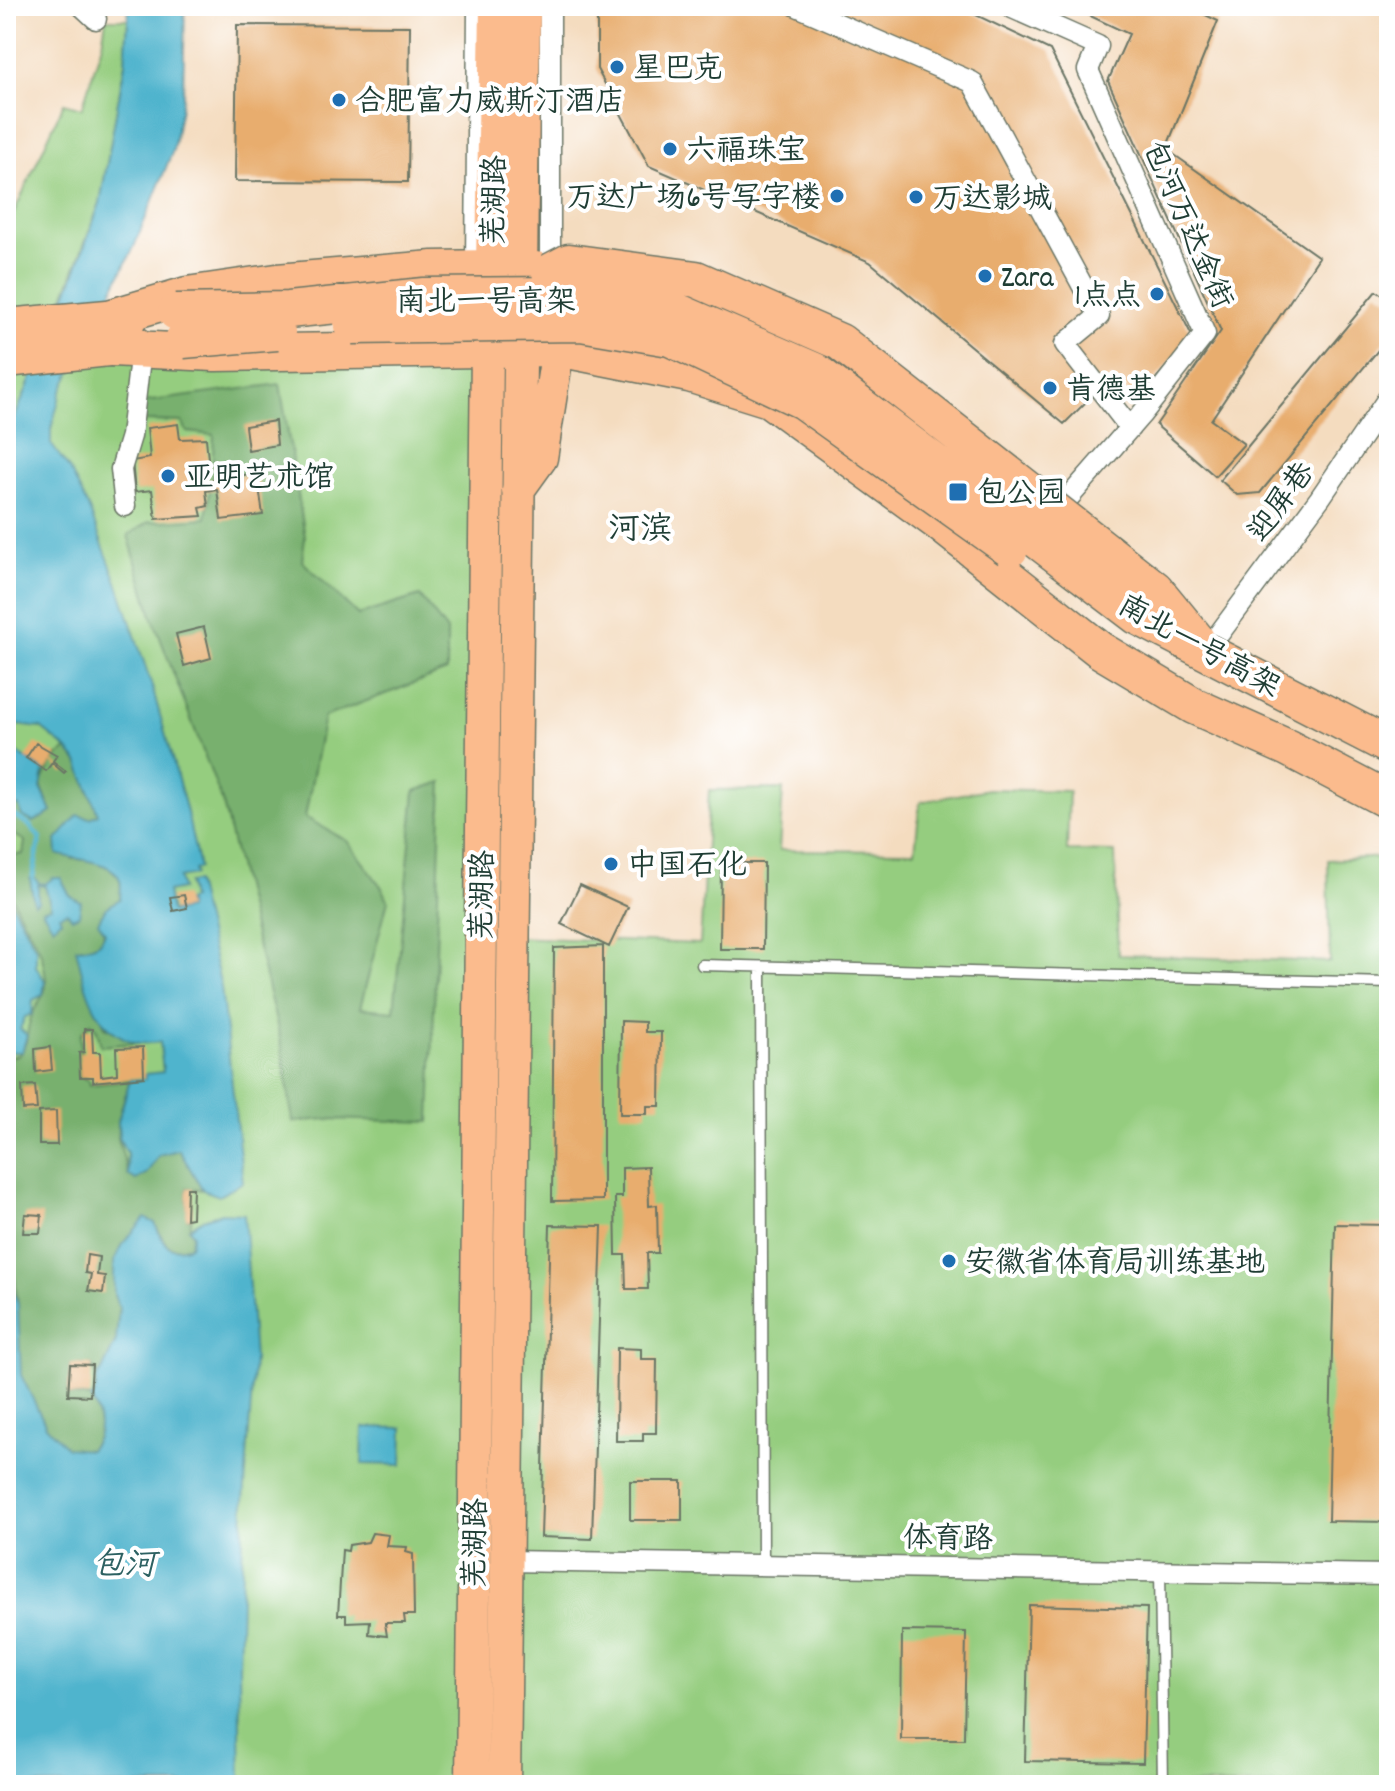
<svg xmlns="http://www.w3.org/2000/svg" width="1395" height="1791" font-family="Dekko,'LXGW WenKai TC',sans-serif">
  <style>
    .green { fill: #95cd7f; stroke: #5a855a; stroke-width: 2 }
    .forest { fill: #78b06e; stroke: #4c7651; stroke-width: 2 }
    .water { fill: #4fb4cd; stroke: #377880; stroke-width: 2 }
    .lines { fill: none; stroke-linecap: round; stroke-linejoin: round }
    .stream { stroke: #4fb4cd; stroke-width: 5 }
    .building { fill: #e8ad6e }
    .lane-casing { stroke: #6a7565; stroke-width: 13 }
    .street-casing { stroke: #6a7565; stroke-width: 23 }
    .primary-casing { stroke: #6a7565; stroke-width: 35 }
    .highway-casing { stroke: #6a7565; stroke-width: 39 }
    .lane { stroke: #fff; stroke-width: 10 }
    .street { stroke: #fff; stroke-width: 20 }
    .primary { stroke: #fbbb8d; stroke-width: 32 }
    .highway { stroke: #fbbb8d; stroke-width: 36 }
    .highway-bridge-casing { stroke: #6a7565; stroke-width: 39; stroke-linecap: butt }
    .highway-bridge { stroke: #fbbb8d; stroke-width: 36 }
    .poi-dot { fill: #1f6fb2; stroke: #fff; stroke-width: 3 }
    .labels { text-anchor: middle; stroke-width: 8; stroke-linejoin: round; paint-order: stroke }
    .poi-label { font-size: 30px; fill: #1f3d34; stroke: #fff; text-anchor: start }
    .street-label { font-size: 30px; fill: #1f3d34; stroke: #fff }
    .neighbourhood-label { font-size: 32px; fill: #1f3d34; stroke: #fff }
    .water-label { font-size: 32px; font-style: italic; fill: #2d6162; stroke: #fff }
  </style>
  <rect width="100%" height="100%" fill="#fff"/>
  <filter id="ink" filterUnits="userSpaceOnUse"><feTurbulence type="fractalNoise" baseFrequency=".0125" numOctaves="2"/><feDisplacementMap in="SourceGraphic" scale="16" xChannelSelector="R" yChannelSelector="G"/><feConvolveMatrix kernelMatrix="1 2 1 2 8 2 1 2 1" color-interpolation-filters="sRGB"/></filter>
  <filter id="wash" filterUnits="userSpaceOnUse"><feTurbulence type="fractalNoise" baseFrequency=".006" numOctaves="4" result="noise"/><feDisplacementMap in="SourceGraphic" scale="32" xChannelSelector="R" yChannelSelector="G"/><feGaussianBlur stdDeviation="1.8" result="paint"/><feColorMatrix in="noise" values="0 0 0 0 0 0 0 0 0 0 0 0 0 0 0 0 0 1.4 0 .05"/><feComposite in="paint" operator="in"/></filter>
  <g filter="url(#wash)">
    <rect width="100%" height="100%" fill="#f4dcbf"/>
    <path class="green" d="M106,19H128L125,63L100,203L54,323L6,327V230L64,103L82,108L102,44Z
      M487,348L472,1785H6V359Z
      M783,789L779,850L915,851L920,802L988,789L1069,791L1067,851L1115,852L1118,955L1330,962L1328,860L1389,857V801V1785L504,1784L513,937L700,944L709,790Z"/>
    <path class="forest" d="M280,384L305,537L302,561L358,615L420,596L447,631V671L324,717L305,817L347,841L383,889L388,900L360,1008L394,1011L415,791L442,782L430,1122L326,1119L293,1122L280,1038L223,804L153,619L128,535L149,522L206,518L212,474L214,435L187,432L182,422L144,421L143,402Z
      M67,749L78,762L98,814L90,818L73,859C87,859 114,864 120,880C122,885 120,893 120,899L105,909L103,939L95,947L77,948L105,1027L136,1043L101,1046L97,1030L91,1023L81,1034L80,1077L89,1080L90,1085L130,1080C125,1098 116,1118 118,1137C120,1149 126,1162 128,1175L159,1152L179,1150L203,1190L187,1188V1219L192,1218L189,1228L193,1234L190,1246C168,1254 163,1242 155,1223L124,1242L114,1262V1295L119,1308L116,1341L102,1371L97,1377L91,1365H70L68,1395L91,1398C100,1417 104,1433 89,1450L67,1449L46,1426L20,1375L18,1304L15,1279L6,1261V1147C17,1128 0,1085 8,1057L19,1055C30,1040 25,1036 30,1021C33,1007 47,995 46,982C46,973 42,954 38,946C23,919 0,889 9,856L23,854L25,841L6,830V799L11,805L19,806L25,818L34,822L52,812L40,783L55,758Z"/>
    <path class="water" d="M129,6H185L183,96L173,150L134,247L61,392L51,429V444L70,470L88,507L116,579L151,683L186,808L199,868L194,870L195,875L179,878L182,889L167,892L171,912L188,909L186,901L191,899L188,883L196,882L221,987L243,1182L219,1196L203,1190L179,1150L159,1155L147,1173L136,1180L128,1175L127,1153L119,1138L118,1121L130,1080L145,1079V1074L163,1072L160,1042C152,1042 141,1045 134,1042C92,1029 85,985 76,948C90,947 100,947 105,932L98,922L105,909L120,899C120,894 122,886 120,880C114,860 73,860 57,854L56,840L78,815L90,818L98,814L78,762L67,749L41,728L17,725L6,730V419H14L72,281L100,203L125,63Z
      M12,749L44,771L41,788L52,812L33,822L22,816L19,806L11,805L6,800V756Z
      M33,876L39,883L45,884L53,878H61L70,896L81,902L79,915L72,918L67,912L59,915L61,920L53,927L42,910L51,907L45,886L38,885V902L34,904L30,879Z
      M6,894L36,948V966L45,981L43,995L33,1000L32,1014L25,1017L20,1029L27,1035L22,1052H9L6,1059Z
      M221,1213L244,1214L254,1359L244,1501L239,1667L241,1785H6V1269L18,1304L21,1375L46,1426L67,1448L89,1450C104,1433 100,1417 91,1398L94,1397L97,1377L102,1371L116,1341L119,1308L114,1295V1262L124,1242L145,1218L155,1223C162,1242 168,1255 190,1246L193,1234L189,1228L203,1219Z
      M363,1427L403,1428L402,1465L362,1464Z"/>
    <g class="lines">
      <path class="stream" d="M6,810L29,825L40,838L33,876"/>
    </g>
    <g id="blocks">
      <path class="building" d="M597,6H957L1050,50L1192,336L1138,400L1111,377L1064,424L870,262L649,166L597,69Z
        M1069,6H1187L1218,21L1166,149L1319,257L1211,420L1244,444L1215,476L1156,425L1221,331L1108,81L1129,34Z
        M237,25L410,26L408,182L235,181Z
        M1376,291L1389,299V337L1260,493L1237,495L1220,480Z
        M275,421L277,445L248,450L245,426Z
        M178,424L180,439L206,438L209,469L203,471L204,481L257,473L263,515L221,520L217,489L206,491L208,506L200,508L202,516L156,519L152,490L135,492L132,461L150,458L147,428Z
        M204,627L211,658L184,666L176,634Z
        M36,743L57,755L53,761L66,771L64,773L52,763L46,771L26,758Z
        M721,863H764L763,949H720Z
        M580,885L628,907L609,947L561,924Z
        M184,895L187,908L173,911L170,897Z
        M603,946V1200L552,1201L554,948Z
        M621,1021L645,1022V1032H661L660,1106H647V1114H620Z
        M84,1029H92L93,1052H100L101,1076L117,1074L116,1048L143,1047L144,1077L93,1082V1077H80L79,1053L84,1052Z
        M50,1047L52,1070L36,1072L35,1049Z
        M35,1085L37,1109L23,1110L22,1086Z
        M56,1111L57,1145H39V1112Z
        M648,1167L649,1206L657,1205L658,1253H647L648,1289H626L625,1255H616L615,1197H622V1168Z
        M187,1188H193L192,1218L186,1219Z
        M25,1214L42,1215L40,1233H23Z
        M1335,1224L1389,1225V1522L1328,1521Z
        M550,1225L602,1226L592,1539L541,1537Z
        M87,1255L99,1257L97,1275L105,1276L103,1293L88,1291L91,1274L85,1273Z
        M617,1348L641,1349V1359H657L656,1433H643V1441H616Z
        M70,1364L92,1365L90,1396L68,1395Z
        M630,1481H682V1520H630Z
        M372,1533L389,1535L387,1546L407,1547L406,1552L413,1554L414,1615H404L405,1623H385L387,1636L369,1634L370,1621L346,1622V1615H338L342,1550L348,1551L349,1545L368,1542Z
        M1029,1605L1147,1608L1143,1763L1025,1761Z
        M902,1631L966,1632L964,1739H901Z"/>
    </g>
  </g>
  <g filter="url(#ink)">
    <use href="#blocks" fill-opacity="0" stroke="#6a7565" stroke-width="2"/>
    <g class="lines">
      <g class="lane-casing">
        <path id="lane" d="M702,965L1389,983
          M761,967L763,1564
          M1160,1570L1163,1784
          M1141,1785H1203"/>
      </g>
      <g class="street-casing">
        <path id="street" d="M82,6L96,19
          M797,6L972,82L1099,316L1065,344L1130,428
          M1008,6L1098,46L1088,70L1205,334L1141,415L1052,517
          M476,269L478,6
          M550,272V6
          M125,506L121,469L131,436L141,349
          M1216,638L1320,498L1389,397
          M506,1561L1389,1575"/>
      </g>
      <g class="primary-casing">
        <path id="primary" d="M518,490L541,458L558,348
          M472,1785L487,348L492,268L496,6
          M504,1785L524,6"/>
      </g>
      <g class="highway-casing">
        <path id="highway" d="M109,318L187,295L277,282L433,269L492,268H522L582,277
          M6,327L130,316
          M111,348L215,353L558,348L689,374L769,399L938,522L1100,650L1194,706L1288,748L1389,801
          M6,359L136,345"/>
      </g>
      <use href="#lane" class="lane"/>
      <use href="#street" class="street"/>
      <use href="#primary" class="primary"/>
      <use href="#highway" class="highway"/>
      <g class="highway-bridge-casing">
        <path id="highway-bridge" d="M550,272L569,262L696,279L840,342L1155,589L1196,639
          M176,312L288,310L424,296L555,295L681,313L815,371L1137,616L1389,746
          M352,326L581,323L670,338L803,401L1010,549
          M183,340L277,332"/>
      </g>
      <use href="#highway-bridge" class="highway-bridge"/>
    </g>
  </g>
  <g class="poi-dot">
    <circle cx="617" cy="67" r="8"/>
    <circle cx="339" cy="100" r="8"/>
    <circle cx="670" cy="149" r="8"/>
    <circle cx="837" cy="196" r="8"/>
    <circle cx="916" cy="197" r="8"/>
    <circle cx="985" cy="276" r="8"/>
    <circle cx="1157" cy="294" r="8"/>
    <circle cx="1050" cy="388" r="8"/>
    <circle cx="168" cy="476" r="8"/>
    <rect x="948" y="482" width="20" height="20" rx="4"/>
    <circle cx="611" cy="864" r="8"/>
    <circle cx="949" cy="1261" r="8"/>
  </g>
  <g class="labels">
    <g class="poi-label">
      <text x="633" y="77">星巴克</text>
      <text x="355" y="110">合肥富力威斯汀酒店</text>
      <text x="686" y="159">六福珠宝</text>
      <text x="821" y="206" text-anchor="end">万达广场6号写字楼</text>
      <text x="932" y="207">万达影城</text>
      <text x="1001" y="286">Zara</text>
      <text x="1141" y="304" text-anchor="end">1点点</text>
      <text x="1066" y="398">肯德基</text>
      <text x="184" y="486">亚明艺术馆</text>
      <text x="976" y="502">包公园</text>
      <text x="627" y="874">中国石化</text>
      <text x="965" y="1271">安徽省体育局训练基地</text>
    </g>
    <g class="street-label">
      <text transform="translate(493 200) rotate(-89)" y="10">芜湖路</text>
      <text transform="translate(1189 224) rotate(66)" y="10">包河万达金街</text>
      <text x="486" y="310">南北一号高架</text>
      <text transform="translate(1280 501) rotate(-54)" y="10">迎屏巷</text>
      <text transform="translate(1200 645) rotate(29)" y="10">南北一号高架</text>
      <text transform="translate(481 895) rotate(-89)" y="10">芜湖路</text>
      <text transform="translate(948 1537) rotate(1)" y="10">体育路</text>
      <text transform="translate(474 1543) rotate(-89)" y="10">芜湖路</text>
    </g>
    <g class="neighbourhood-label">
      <text x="640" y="538">河滨</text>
    </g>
    <g class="water-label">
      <text x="124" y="1574">包河</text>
    </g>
  </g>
  <rect width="1395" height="1791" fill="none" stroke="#fff" stroke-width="32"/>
</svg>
